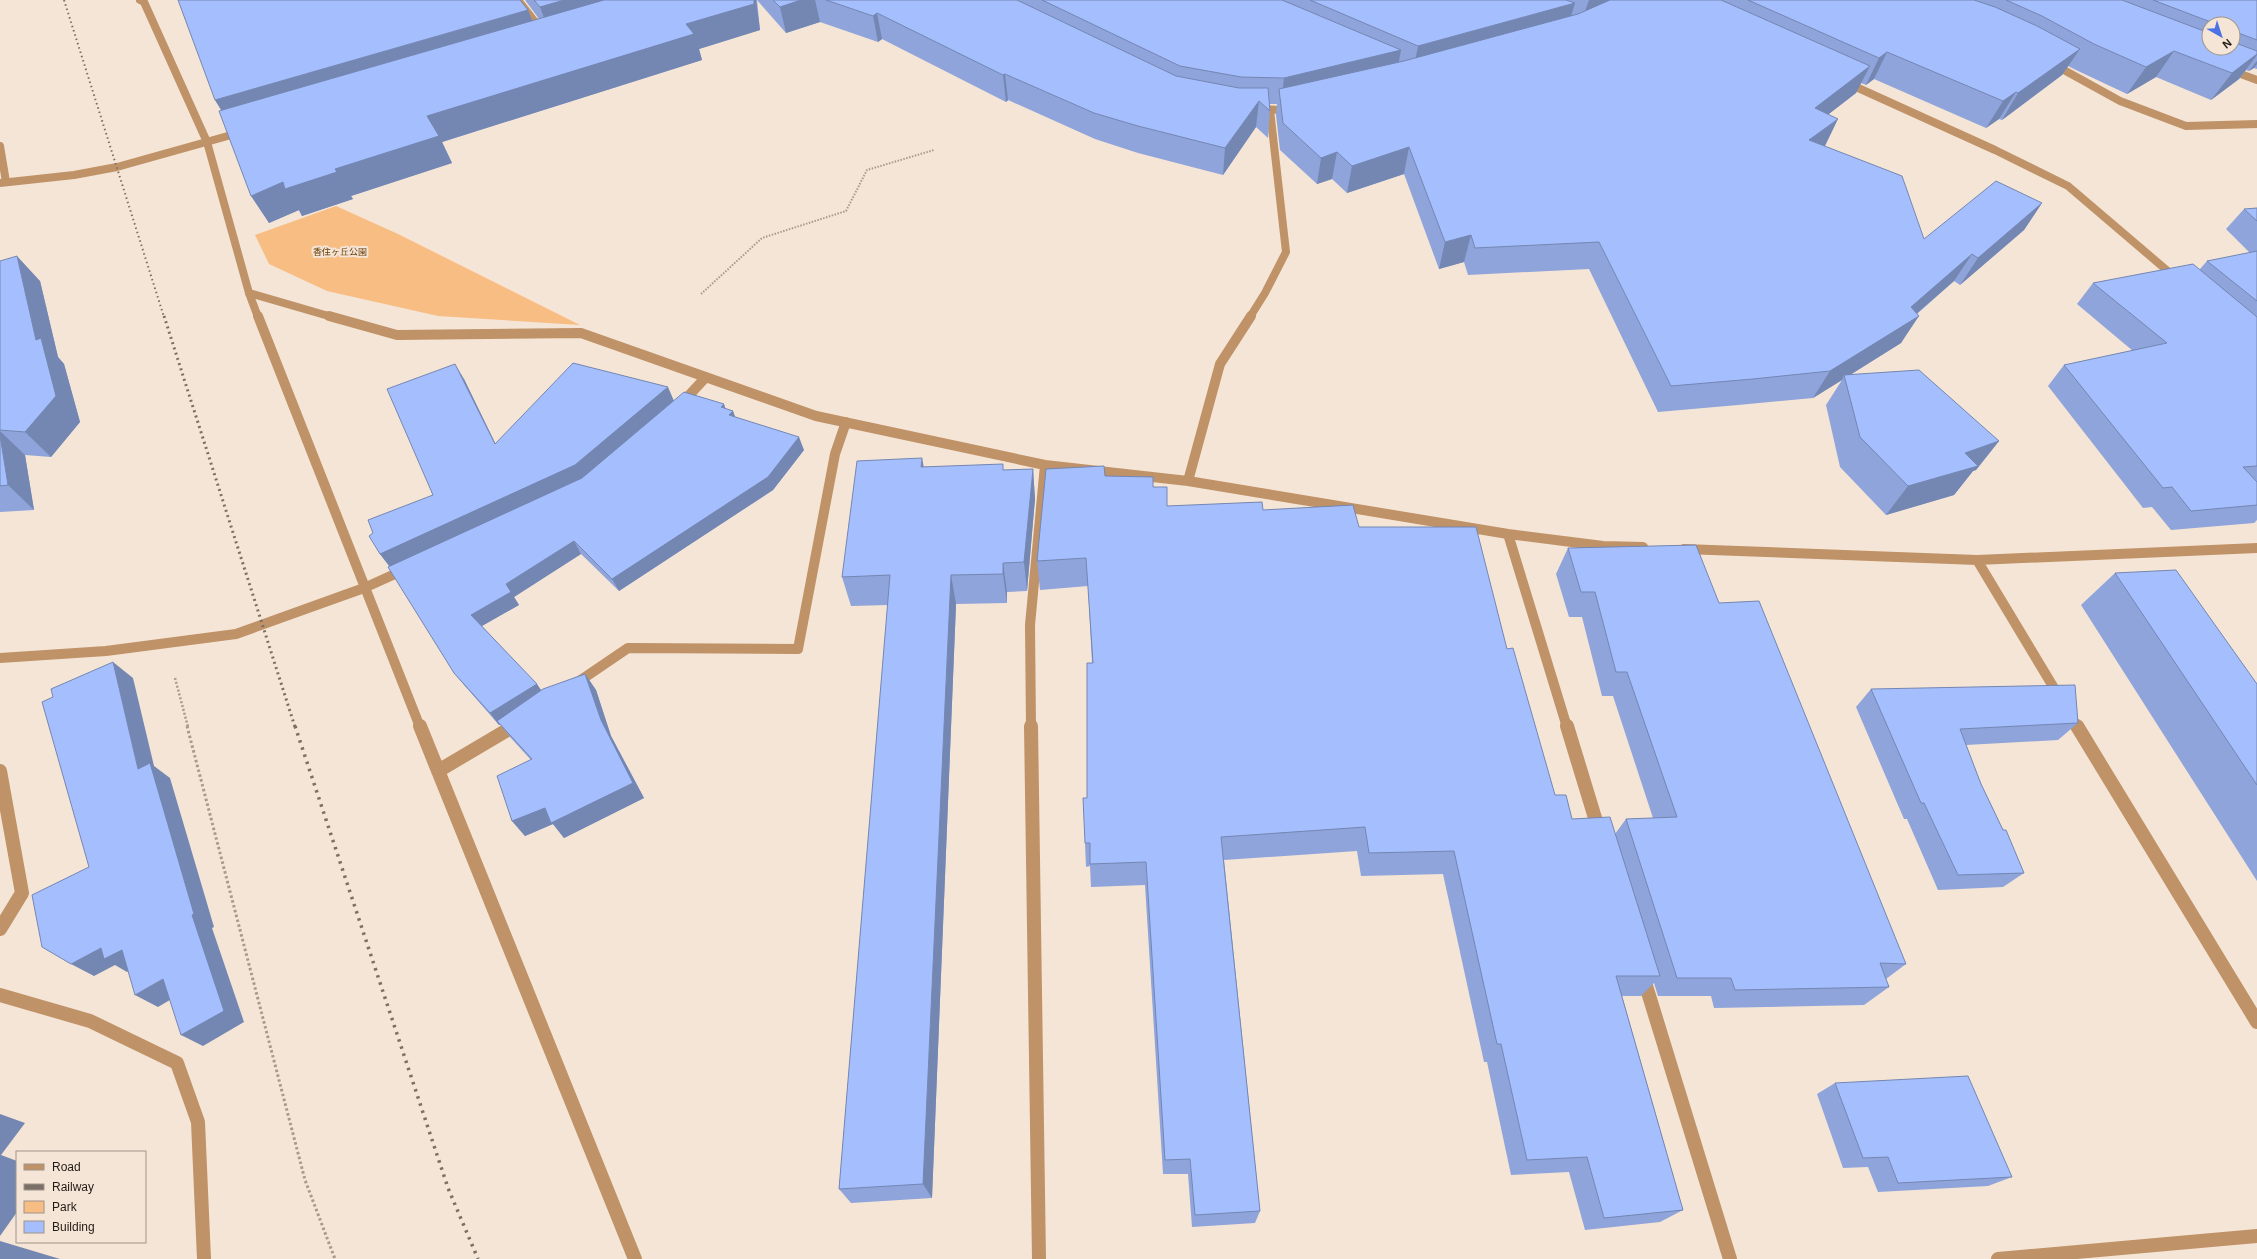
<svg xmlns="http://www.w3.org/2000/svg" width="2257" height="1259" font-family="Helvetica,'Noto Sans JP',sans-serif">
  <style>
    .green { fill: #f8bd83 }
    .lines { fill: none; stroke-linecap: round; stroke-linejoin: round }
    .path-far2 { stroke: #a69a8f; stroke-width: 2; stroke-dasharray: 1.5 1.5; stroke-linecap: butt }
    .path-far1 { stroke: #a69a8f; stroke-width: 2.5; stroke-dasharray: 2 2; stroke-linecap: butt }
    .path { stroke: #a69a8f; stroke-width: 3; stroke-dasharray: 2.5 2.5; stroke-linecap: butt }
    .minor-far2 { stroke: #bf9267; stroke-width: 8 }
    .minor-far1 { stroke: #bf9267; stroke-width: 10 }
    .minor { stroke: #bf9267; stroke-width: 14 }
    .tertiary { stroke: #bf9267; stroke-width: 8 }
    .rail-far2 { stroke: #7b7067; stroke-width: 2; stroke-dasharray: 1.5 3; stroke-linecap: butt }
    .rail-far1 { stroke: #7b7067; stroke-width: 3; stroke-dasharray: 2 3.5; stroke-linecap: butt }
    .rail { stroke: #7b7067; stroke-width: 3.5; stroke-dasharray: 2.5 5; stroke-linecap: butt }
    .wall { fill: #8ea4da; fill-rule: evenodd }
    .shaded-wall { fill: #7486b2 }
    .building { fill: #a5bffe; stroke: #7486b2 }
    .labels { text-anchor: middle; stroke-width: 4; stroke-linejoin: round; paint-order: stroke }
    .far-park-label { font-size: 9px; fill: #673c02; stroke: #f5e5d6 }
  </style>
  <rect width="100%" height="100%" fill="#f5e5d6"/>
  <path class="green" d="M336,206L398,234L580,325L438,316L327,291L269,264L255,235Z"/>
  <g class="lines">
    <path class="path-far2" d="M701,294L762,238L846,211L867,170L934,150"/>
    <path class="path-far1" d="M175,678L188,727"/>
    <path class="path" d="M187,726L305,1180L335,1259"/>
    <path class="minor-far2" d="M140,0L144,2L207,142L249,293L258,317
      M518,0L542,31
      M2053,64L2120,101L2186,126L2257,124
      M2230,70L2257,80
      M1845,82L1995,150L2068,186L2177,279
      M1257,109L1282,110L1291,108
      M0,146L6,182
      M249,293L332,317
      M1250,317L1265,293L1286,252L1270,110"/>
    <path class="minor-far1" d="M258,316L420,727
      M329,316L397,335L581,333L816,416L1045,465L1188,481L1508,534L1603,546L1643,547
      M681,404L706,377
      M1188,481L1220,364L1251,316
      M1508,534L1567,727
      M1684,549L1977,560L2257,548
      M1977,560L2060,698
      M0,658L106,651L236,634L364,588L406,569
      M575,684L628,648L798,649L835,454L846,422
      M2069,713L2077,727
      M512,727L518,723
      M1031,727L1030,625L1045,465"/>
    <path class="minor" d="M420,726L635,1259
      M1031,726L1039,1259
      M1567,726L1599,831
      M2077,726L2257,1022
      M0,771L22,893L0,929
      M438,771L514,726
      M1643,976L1730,1259
      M0,995L90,1021L177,1063L198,1122L204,1259
      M1998,1259L2257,1236"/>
    <path class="tertiary" d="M0,183L74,175L117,167L242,132"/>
    <path class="rail-far2" d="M64,0L164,317"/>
    <path class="rail-far1" d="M164,316L295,727"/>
    <path class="rail" d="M295,726L448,1188L478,1259"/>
  </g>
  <path class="wall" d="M525,0H2257V69L2254,68L2249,71L2246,70L2239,79L2211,100L2156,77L2127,94L2076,70L2068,66L2062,75L2002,120L1999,119L1986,128L1874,79L1866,85L1861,83L1856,93L1828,114L1824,146L1924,239L2042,203L2024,230L1960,285L1954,281L1917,314L1901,343L1850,375L1999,441L1976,470L1973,471L1954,495L1886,515L1840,467L1826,405L1842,380L1813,398L1738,405L1658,412L1589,269L1468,275L1464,262L1439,269L1404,174L1347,193L1332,179L1317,184L1280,150L1276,115L1277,104H1269L1270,111L1268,138L1256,127L1223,175L1138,153L1095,139L1008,100L1006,102L882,39L878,42L820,22L786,33L757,0L760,30L699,49L702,60L442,142L452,163L351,196L353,199L302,216L299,210L269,223L221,110L215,100L528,10L532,21L539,19ZM2209,24H2233V48H2209Z
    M2257,208V520L2254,523L2171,530L2152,507L2143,508L2048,386L2064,365L2133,351L2077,304L2093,283L2200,269L2207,261L2250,253L2226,229L2244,209Z
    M0,261L40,281L58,357L64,364L80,422L51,457L25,455L34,510L0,512Z
    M464,379L495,444L674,401L726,409L733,411L735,417L804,450L773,490L619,591L581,554L514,597L519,605L482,626L541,690L585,674L596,690L611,736L644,798L564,838L553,824L525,836L512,821L531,760L510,737L500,724L499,725L464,685L454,673L389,566L380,554L433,495Z
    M923,467L1004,470L1033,469L1035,499L1027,591L1007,592V603L956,604L932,1198L851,1203L839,1189L888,605L851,606L842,577Z
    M1105,476L1153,477V487L1167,506L1263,510L1359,527L1507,649L1555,795L1572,819L1615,834L1626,819L1653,818L1613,696H1602L1582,617H1569L1556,574L1568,548L1719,603L1906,964L1886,979L1889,987L1864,1005L1714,1008L1711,996H1658L1654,983L1641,996H1622L1683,1210L1660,1222L1585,1230L1569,1172L1511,1175L1487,1062H1484L1443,874L1361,876L1357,851L1224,860L1260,1211L1255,1223L1192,1227L1188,1174H1163L1145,885L1091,887L1090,866L1086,867L1085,843L1087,798L1092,663L1088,586L1040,590L1037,561Z
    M2115,573L2257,684V881L2081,605Z
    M1871,689L2078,723L2058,740L1966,745L1981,784L2024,873L2003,887L1938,890L1907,819H1904L1856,707Z
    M1835,1083L2012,1177L1988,1186L1878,1192L1868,1167L1843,1168L1817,1094Z"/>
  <path class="shaded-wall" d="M564,0H663L550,33L540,7Z
    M754,0H756L760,30L699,49L702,60L442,142L452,163L351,196L353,199L302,216L299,210L269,223L251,196L283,182L335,169L427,116L686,24Z
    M801,0H815L820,22L786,33L780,7Z
    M1589,0H1635L1581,23Z
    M1575,3L1567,30L1413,72L1418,46Z
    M528,10L539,37L232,127L215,100Z
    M877,13L882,39L878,42L873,16Z
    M2080,49L2062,75L2002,120L2018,93Z
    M1401,50L1396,77L1281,104L1284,78Z
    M2174,51L2156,77L2127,94L2146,67Z
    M1887,52L1874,79L1866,85L1879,58Z
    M2257,54V55L2239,79L2211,100L2232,73Z
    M2257,61V64L2254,68L2249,71Z
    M1870,66L1856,93L1802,135L1815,108Z
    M1005,74L1008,100L1006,102L1003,75Z
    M2016,92L1999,119L1986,128L2003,101Z
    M1259,101L1256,127L1223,175L1225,148Z
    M1838,119L1825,146L1795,167L1809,140Z
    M1409,147L1404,174L1347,193L1352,166Z
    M1337,152L1332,179L1317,184L1321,158Z
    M2042,203L2024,230L1960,285L1978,258Z
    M1471,235L1464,262L1439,269L1445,242Z
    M1972,254L1954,281L1902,326L1919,316L1901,343L1845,378L1844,375L1842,380L1813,398L1830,371L1911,307Z
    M17,256L40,281L58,357L64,364L80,422L51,457L25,432L36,340Z
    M455,364L464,379L503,459L495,444Z
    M668,387L674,401L582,479L391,568L380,554Z
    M724,404L729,418L721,407Z
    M733,411L738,425L729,415Z
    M0,431L25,455L34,510L8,485L0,435Z
    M799,437L804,450L773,490L619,591L612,579Z
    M1999,441L1976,470L1973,471L1954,495L1886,515L1908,486L1965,453Z
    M922,458L928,488L921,467Z
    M1033,469L1035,499L1027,591L1024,562Z
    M574,541L581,554L514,597L519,605L480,627L471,615L506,584Z
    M1003,563L1007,592V603L1003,574Z
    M951,575L956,604L932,1198L923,1184Z
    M113,662L133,678L154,766L170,778L214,927L212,928L244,1022L203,1046L181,1035L192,915L138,769Z
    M585,674L596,690L611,736L644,798L564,838L553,824L525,836L512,821L601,720Z
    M537,684L545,696L499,725L490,713Z
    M101,948L122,950L144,963L127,972L115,965L94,976L71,964Z
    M163,979L185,991L158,1007L135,995Z
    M0,1114L25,1123L1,1155L17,1161V1212L0,1236Z
    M0,1241L60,1259H0Z"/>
  <path class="building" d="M178,0H520L528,10L215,100Z
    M534,0H564L540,7Z
    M604,0H754V4L686,24L694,34L427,116L439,136L335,169L337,172L285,189L283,182L251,196L219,111Z
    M773,0H801L780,7Z
    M826,0H1017L1176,76L1239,88H1268L1270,111L1259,101L1225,148L1138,126L1094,113L1005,74L1003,75L877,13L873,16Z
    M1042,0H1282L1401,50L1284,78L1241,77L1180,66Z
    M1310,0H1566L1575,3L1418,46Z
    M1610,0H1721L1870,66L1815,108L1838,119L1809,140L1902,176L1924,239L1996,181L2042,203L1978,258L1972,254L1911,307L1919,316L1830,371L1753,379L1671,386L1599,242L1475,248L1471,235L1445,242L1409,147L1352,166L1337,152L1321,158L1283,123L1279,89L1404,61L1578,14Z
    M1748,0H1974L1995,7L2037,26L2080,49L2018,93L2016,92L2003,101L1887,52L1879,58Z
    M2006,0H2122L2209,33V48H2233V42L2257,51V54L2232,73L2174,51L2146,67L2094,44L2042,16Z
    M2153,0H2257V40L2233,31V24H2216Z
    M2257,208V221L2244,209Z
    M2257,251V301L2207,261Z
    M17,256L36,340L41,338L56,396L25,432L0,430V261Z
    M2193,264L2257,317V466L2243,467L2257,482V505L2191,511L2172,487L2163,488L2064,365L2167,343L2093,283Z
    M573,363L668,387L575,465L380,554L369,536L373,533L368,520L433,495L387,389L455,364L495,444Z
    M1919,370L1999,441L1965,453L1978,466L1908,486L1860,437L1844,375Z
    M684,392L724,404L721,407L733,411L729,415L799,437L768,477L612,579L574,541L506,584L511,592L471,615L537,684L490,713L454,673L388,567L582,478Z
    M0,435L8,485L0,486Z
    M922,458L921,467L1003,464V470L1033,469L1024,562L1003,563V574L951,575L923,1184L839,1189L890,575L842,577L857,461Z
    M1104,466L1105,476L1153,477V487H1167V506L1262,502L1263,510L1353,505L1359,527H1476L1507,649L1513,648L1555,795H1566L1572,819L1610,817L1660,976H1616L1683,1210L1604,1218L1587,1157L1527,1160L1501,1044H1497L1454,851L1369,853L1365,827L1221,837L1260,1211L1195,1215L1190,1159L1165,1160L1146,862L1090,864V843H1085L1083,798H1087V663H1093L1086,558L1037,561L1046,469Z
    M1696,545L1719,603L1759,601L1906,964L1880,963L1889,987L1735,990L1731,978H1677L1626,819L1677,817L1627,672H1616L1595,592H1581L1568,548Z
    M2176,570L2257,684V785L2115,573Z
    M113,662L138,769L150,763L194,914L192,915L224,1011L181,1035L163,979L135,995L122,950L104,959L101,948L71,964L42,947L32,895L89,867L42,702L53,697L51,689Z
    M585,674L601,720L633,783L551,823L545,808L512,821L497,776L532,759L497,721L543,689Z
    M2075,685L2078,723L1960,729L1981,784L2003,830H2006L2024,873L1958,875L1924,803H1921L1871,689Z
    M1968,1076L2012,1177L1898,1183L1888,1157L1863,1158L1835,1083Z"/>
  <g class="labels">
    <g class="far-park-label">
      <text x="340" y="255">香住ヶ丘公園</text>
    </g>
  </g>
  <rect x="16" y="1151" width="130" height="92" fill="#f5e5d6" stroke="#a09489"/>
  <rect x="24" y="1164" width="20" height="6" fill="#bf9267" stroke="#a09489"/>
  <text x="52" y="1171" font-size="12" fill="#211b16">Road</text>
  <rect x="24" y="1184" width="20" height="6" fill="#7b7067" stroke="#a09489"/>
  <text x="52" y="1191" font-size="12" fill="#211b16">Railway</text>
  <rect x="24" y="1201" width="20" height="12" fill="#f8bd83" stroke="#a09489"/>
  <text x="52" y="1211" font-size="12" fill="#211b16">Park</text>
  <rect x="24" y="1221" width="20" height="12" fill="#a5bffe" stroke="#a09489"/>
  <text x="52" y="1231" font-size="12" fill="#211b16">Building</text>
  <g transform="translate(2221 36) rotate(141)"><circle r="19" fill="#f5e5d6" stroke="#a09489"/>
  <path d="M0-3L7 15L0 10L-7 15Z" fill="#4b73e6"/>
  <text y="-6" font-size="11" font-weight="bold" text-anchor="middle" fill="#211b16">N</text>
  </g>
</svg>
